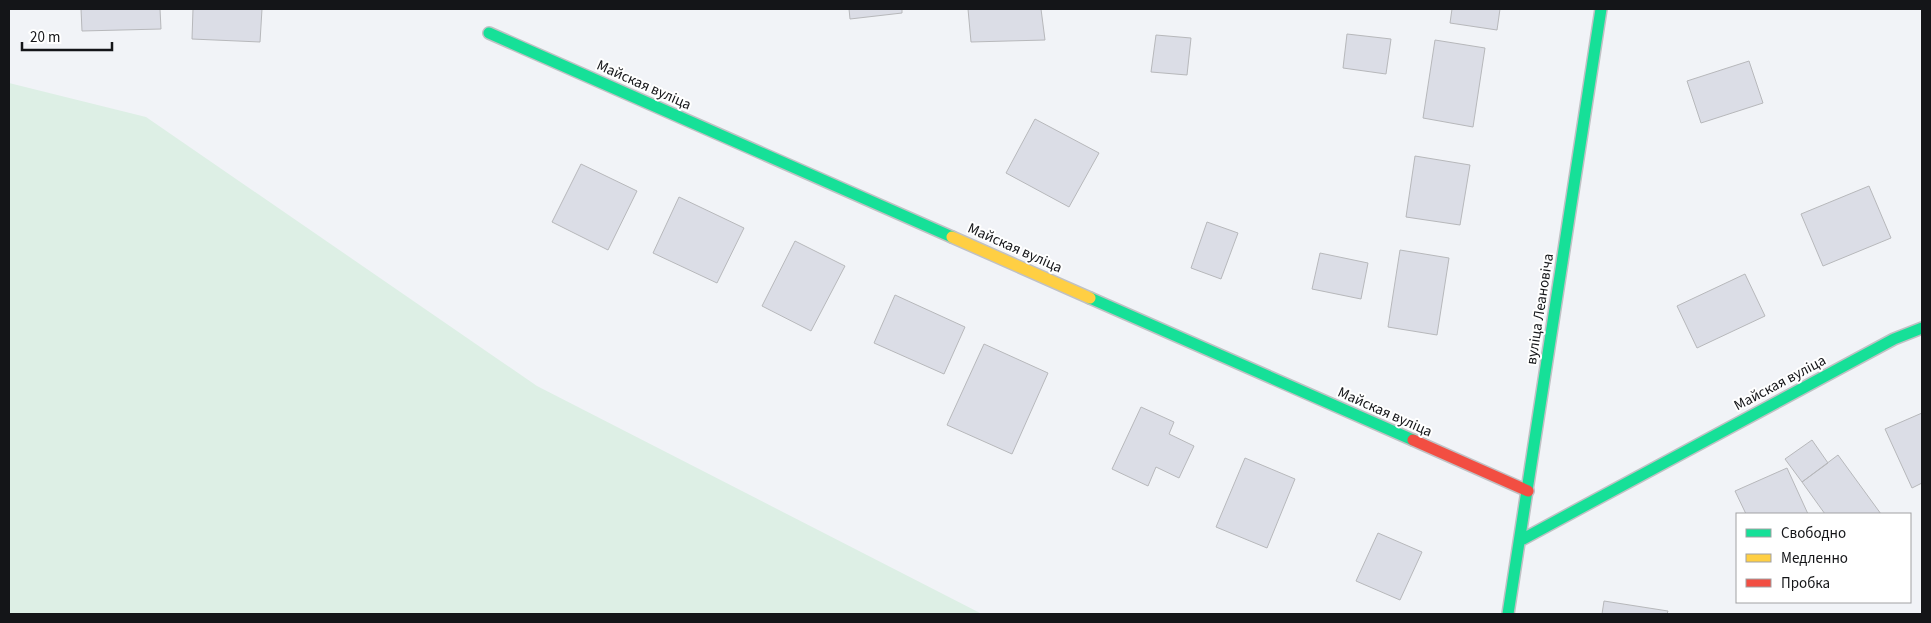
<svg xmlns="http://www.w3.org/2000/svg" width="1931" height="623" font-family="'Source Sans 3',sans-serif">
<style>
.green{fill:#ddefe5}
.building{fill:#dbdde6;stroke:#b7b8bb}
.lines{fill:none;stroke-linecap:round;stroke-linejoin:round}
.fast-casing{stroke:#c0c1c4;stroke-width:14}
.slow-casing{stroke:#c0c1c4;stroke-width:14}
.jam-casing{stroke:#c0c1c4;stroke-width:14}
.fast{stroke:#16e098;stroke-width:11}
.slow{stroke:#ffcf43;stroke-width:11}
.jam{stroke:#f24e42;stroke-width:11}
.labels{text-anchor:middle;dominant-baseline:central;stroke-width:4;stroke-linejoin:round;paint-order:stroke}
.street-label{font-size:15px;fill:#141518;stroke:#fff}
</style>
<rect width="100%" height="100%" fill="#f1f3f7"/>
<!-- green -->
<path class="green" d="M9,83l137,34 391,269 445,228h-973z"/>
<!-- building -->
<path class="building" d="M81,9h79l1,20 -79,2z
M193,9h69l-2,33 -68,-3z
M849,9h53v4l-52,6z
M968,9h73l4,31 -74,2z
M1452,9h48l-3,21 -47,-7z
M1347,34l44,5 -5,35 -43,-6z
M1156,35l35,3 -4,37 -36,-3z
M1435,40l50,8 -12,79 -50,-9z
M1749,61l14,42 -62,20 -14,-42z
M1035,119l64,34 -30,54 -63,-34z
M1415,156l55,9 -10,60 -54,-8z
M581,164l56,27 -29,59 -56,-28z
M1869,186l22,52 -68,28 -22,-52z
M679,197l65,31 -27,55 -64,-30z
M1207,222l31,11 -17,46 -30,-11z
M795,241l50,25 -34,65 -49,-25z
M1400,250l49,8 -12,77 -49,-8z
M1320,253l48,10 -7,36 -49,-10z
M1745,274l20,42 -68,32 -20,-42z
M895,295l70,32 -21,47 -70,-31z
M984,344l64,29 -36,81 -65,-29z
M1141,407l33,15 -5,12 25,12 -15,32 -23,-11 -8,19 -36,-17z
M1922,413v70l-10,5 -27,-59z
M1812,440l16,23 -26,19 -17,-23z
M1838,455l43,59h-56l-23,-32z
M1245,458l50,21 -28,69 -51,-21z
M1787,468l21,46h-62l-11,-23z
M1378,533l44,19 -22,48 -44,-19z
M1604,601l64,10 -1,3h-65z"/>
<g class="lines">
<!-- fast casing -->
<g class="fast-casing">
<path id="fast" d="M489,33l463,204
M1090,298l323,142
M1521,540l373,-201 28,-11
M1508,614l93,-605"/>
</g>
<!-- slow casing -->
<g class="slow-casing">
<path id="slow" d="M952,237l138,61"/>
</g>
<!-- jam casing -->
<g class="jam-casing">
<path id="jam" d="M1413,440l115,51"/>
</g>
<!-- fast -->
<use href="#fast" class="fast"/>
<!-- slow -->
<use href="#slow" class="slow"/>
<!-- jam -->
<use href="#jam" class="jam"/>
</g>
<g class="labels">
<!-- street labels -->
<g class="street-label">
<text transform="translate(644 85) rotate(24)">Майская вуліца</text>
<text transform="translate(1015 248) rotate(24)">Майская вуліца</text>
<text transform="translate(1540 309) rotate(-81)">вуліца Леановіча</text>
<text transform="translate(1780 383) rotate(-28)">Майская вуліца</text>
<text transform="translate(1385 412) rotate(24)">Майская вуліца</text>
</g>
</g>
<!-- border -->
<rect width="1931" height="623" fill="none" stroke="#141518" stroke-width="20"/>
<!-- legend -->
<rect x="1736" y="513" width="175" height="90" fill="#ffffff" stroke="#a1a1a3"/>
<rect x="1746" y="529" width="25" height="8" fill="#16e098" stroke="#a1a1a3"/>
<text x="1781" y="538" font-size="15" fill="#141518">Свободно</text>
<rect x="1746" y="554" width="25" height="8" fill="#ffcf43" stroke="#a1a1a3"/>
<text x="1781" y="563" font-size="15" fill="#141518">Медленно</text>
<rect x="1746" y="579" width="25" height="8" fill="#f24e42" stroke="#a1a1a3"/>
<text x="1781" y="588" font-size="15" fill="#141518">Пробка</text>
<!-- scale -->
<path d="M22 42v8h90v-8" fill="none" stroke="#141518" stroke-width="2.5"/>
<text x="30" y="42" font-size="15" fill="#141518" stroke="#ffffff" stroke-width="4" paint-order="stroke">20 m</text>
</svg>
